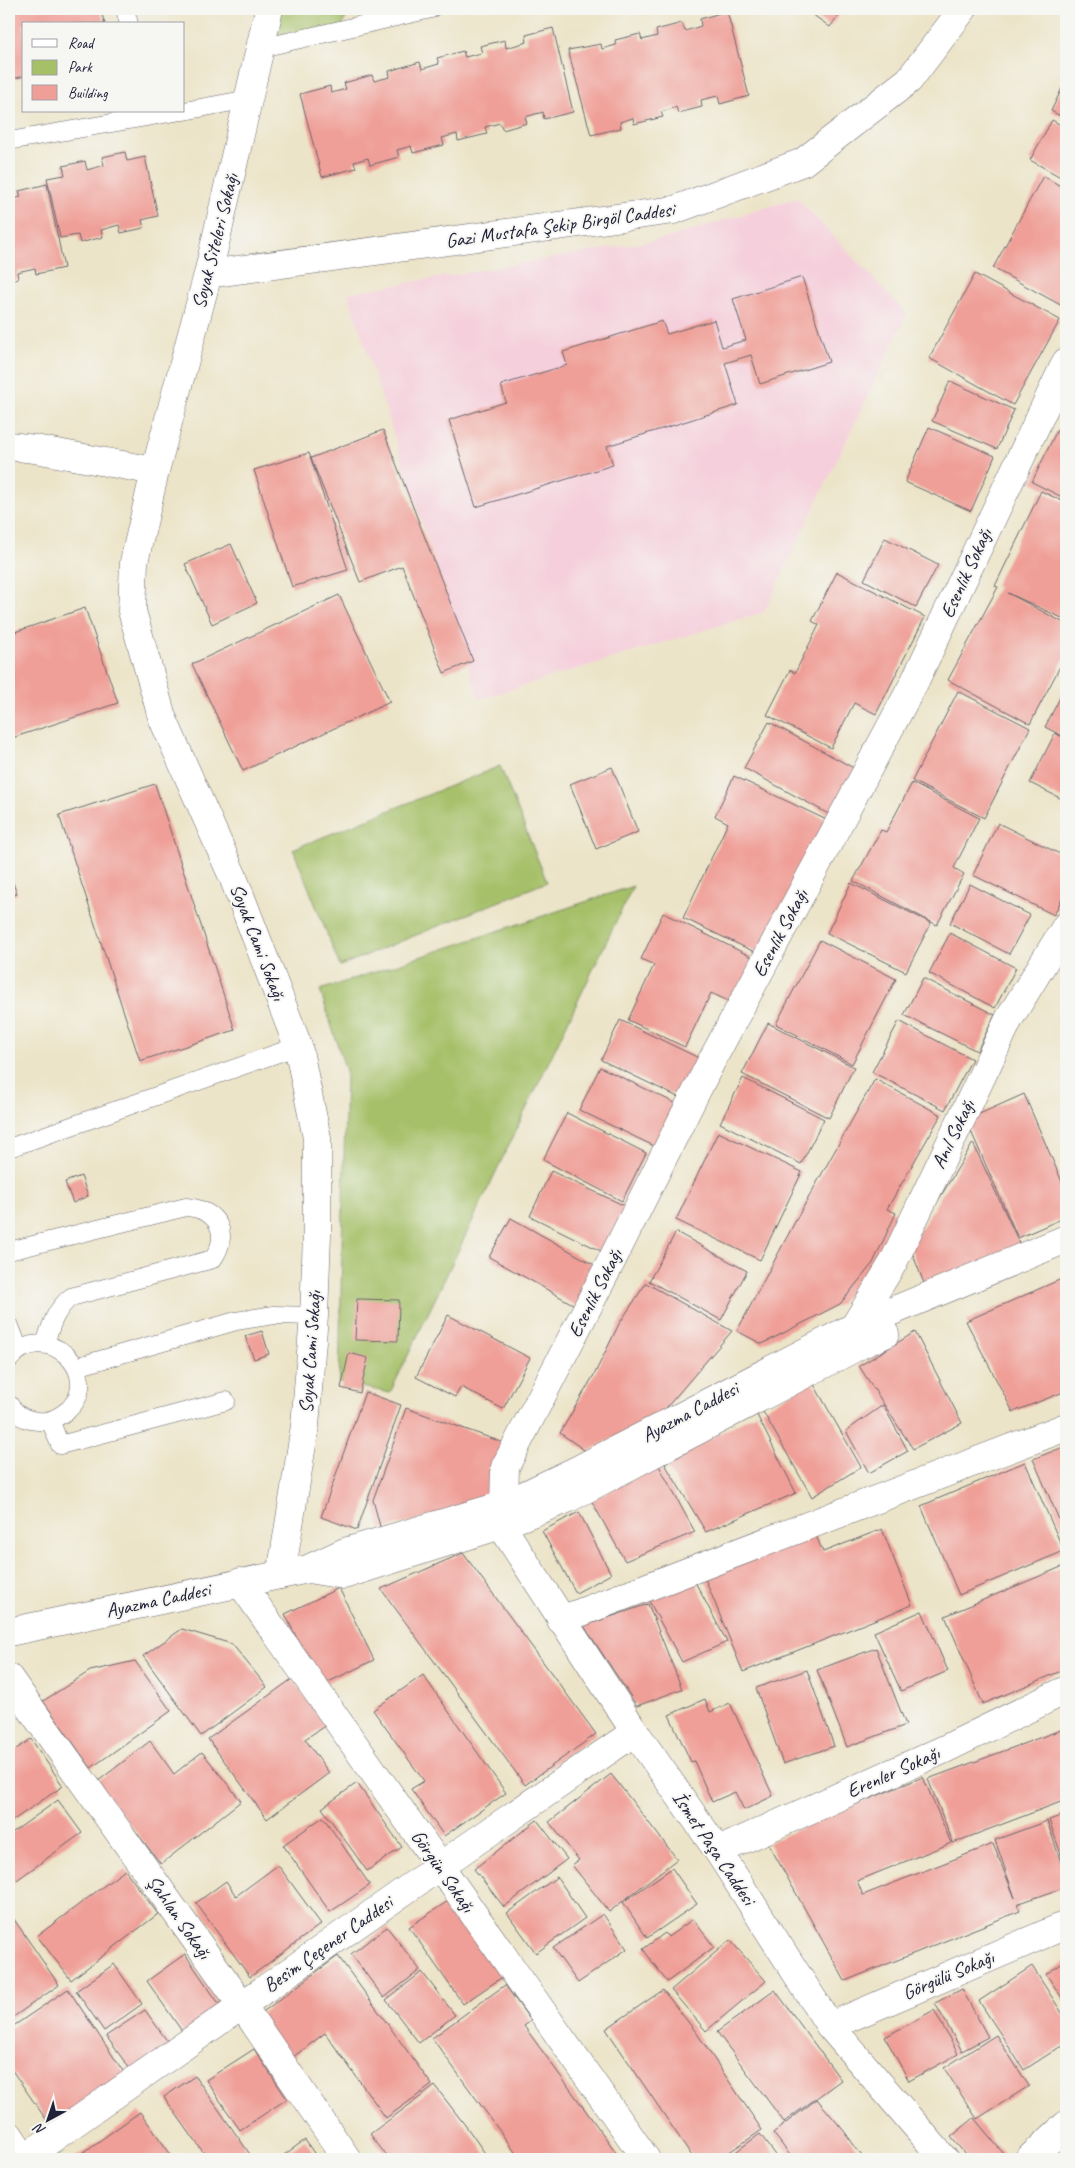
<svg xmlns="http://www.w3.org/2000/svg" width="1075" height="2168" font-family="Caveat,sans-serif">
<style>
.built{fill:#f5cfdb}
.green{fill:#a5c067;stroke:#647151}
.building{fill:#ef9f97}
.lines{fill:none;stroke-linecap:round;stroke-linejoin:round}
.lane-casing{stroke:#69666c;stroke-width:19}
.street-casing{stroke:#69666c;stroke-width:29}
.secondary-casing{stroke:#69666c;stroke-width:29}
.lane{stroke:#fff;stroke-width:18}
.street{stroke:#fff;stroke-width:28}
.secondary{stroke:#fff;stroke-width:28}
.labels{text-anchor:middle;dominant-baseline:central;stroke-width:4;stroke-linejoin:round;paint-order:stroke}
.street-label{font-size:20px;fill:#22223b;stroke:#f6f6f2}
</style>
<rect width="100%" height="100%" fill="#f6f6f2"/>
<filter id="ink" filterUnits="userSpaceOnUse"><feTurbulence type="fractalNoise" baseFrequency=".02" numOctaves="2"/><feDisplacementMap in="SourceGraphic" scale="10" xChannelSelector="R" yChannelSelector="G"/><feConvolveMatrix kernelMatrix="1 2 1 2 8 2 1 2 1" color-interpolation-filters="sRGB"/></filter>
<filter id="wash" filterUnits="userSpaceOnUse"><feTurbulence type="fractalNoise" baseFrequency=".0096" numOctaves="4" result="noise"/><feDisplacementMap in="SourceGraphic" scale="20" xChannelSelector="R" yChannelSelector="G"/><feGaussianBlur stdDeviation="1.12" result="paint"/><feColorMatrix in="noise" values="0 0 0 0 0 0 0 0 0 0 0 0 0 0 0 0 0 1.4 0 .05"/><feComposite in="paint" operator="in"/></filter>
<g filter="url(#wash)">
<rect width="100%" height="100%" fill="#ece4c8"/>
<!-- built -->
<path class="built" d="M797,198l110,116 -143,298 -285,87 -131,-406 316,-54z"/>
<!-- green -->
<path class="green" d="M269,9h81l-8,17 -81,22z
M500,766l47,116 -207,84 -47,-117z
M633,886l-243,507 -51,-11 7,-311 -26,-81z"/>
<g id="blocks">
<!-- building -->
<path class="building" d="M9,9h91l5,15h-81v52l-15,4z
M805,9h39l-14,18z
M727,11l22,85 -29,8 -2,-8 -17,4 1,7 -24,6 -2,-6 -15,5 2,5 -29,7 -1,-6 -13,4 1,6 -30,7 -23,-85 33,-6 1,5 14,-4 -1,-5 25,-6 2,6 15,-4 -1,-6 26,-7 3,8 16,-5 -1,-7z
M553,28l20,84 -29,7 -1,-7 -18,5 2,6 -24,7 -3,-7 -15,4 2,7 -29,7 -1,-7 -15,4 2,7 -31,8 -2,-7 -14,4 2,7 -29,8 -2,-7 -14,4 2,6 -34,9 -22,-83 30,-8 1,7 15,-4 -2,-6 28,-8 2,6 16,-4 -1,-6 31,-9 2,7 17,-5 -2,-6 26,-7 2,6 17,-4 -2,-7 25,-6 1,8 21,-6 -1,-7z
M1066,80v39l-15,-8z
M1052,120l14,8v52l-36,-20z
M125,152l2,9 18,-4 13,59 -16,4 2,8 -23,5 -2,-8 -18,5 2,7 -23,6 -2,-8 -18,3 -13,-60 18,-3 -2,-9 22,-5 2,9 17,-5 -2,-8z
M1043,176l23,13v119l-73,-40z
M47,184l17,84 -28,6 -1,-6 -18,4 1,7 -9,2v-81l12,-3 -2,-6z
M975,274l85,46 -47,85 -84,-47z
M802,277l27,85 -69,22 -9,-29 -26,8 13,42 -131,41 6,19 -137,42 -27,-87 57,-18 -5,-17 66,-20 -4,-13 99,-31 5,13 47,-14 8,27 24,-7 -13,-41z
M950,381l64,29 -17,39 -65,-28z
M929,427l66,29 -24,55 -66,-29z
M383,430l90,231 -29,12 -42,-107 -42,16 -49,-124z
M1057,430l9,4v65l-34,-17z
M309,453l39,117 -56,17 -38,-117z
M1041,491l25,12v117l-58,-27 58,31v31l-36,69 -82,-44 50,-93 -3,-1z
M885,538l53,27 -22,42 -52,-27z
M231,544l26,59 -45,21 -27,-60z
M837,572l88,45 -49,97 -22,-11 -23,45 -64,-33 23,-45 5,3 24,-48 -7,-4z
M339,595l51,107 -147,69 -51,-107z
M85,608l33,95 -109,36v-105z
M1066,686v52l-21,-11z
M958,691l72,37 -46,90 -72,-37z
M769,722l92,50 -25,46 -92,-50z
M1055,733l11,6v62l-36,-18z
M612,767l26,65 -42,17 -26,-65z
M734,776l97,46 -70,133 -78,-37 45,-95 -13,-7z
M912,783l67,35 -25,50 10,6 -27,51 -84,-44 28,-51 5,2z
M155,784l80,246 -95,31 -81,-246z
M998,823l68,34v33l-12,25 -81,-40z
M9,872l8,22 -8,3z
M851,883l80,40 -25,49 -79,-39z
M970,884l60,31 -21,39 -59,-31z
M663,913l95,47 -21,45 -26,-12 -26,54 -57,-27 26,-55 -13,-6z
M950,933l66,35 -21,40 -66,-35z
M820,940l76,39 -44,85 -76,-40z
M923,978l72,37 -18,36 -73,-36z
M1066,1015v16l-5,-14z
M620,1020l81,39 -19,40 -81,-39z
M899,1021l73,38 -27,51 -73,-38z
M768,1023l86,44 -25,51 -87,-44z
M600,1067l77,37 -21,43 -77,-37z
M743,1078l81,41 -23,45 -81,-41z
M875,1079l66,36 -54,94 9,4 -23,50 -33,41 -78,40 -25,-13 59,-111z
M1024,1094l42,97v26l-48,21 -52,-118z
M567,1113l79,40 -24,48 -79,-41z
M718,1132l84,40 -42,88 -84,-40z
M973,1143l49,106 -97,37 -15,-39z
M551,1171l74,35 -22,46 -73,-36z
M81,1176l7,20 -15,7 -8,-21z
M511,1218l89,50 -22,39 -89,-50z
M676,1232l71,39 -26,49 -72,-39z
M1066,1277v114l-53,21 -47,-91z
M646,1283l86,48 -71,83 -74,38 -27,-19 35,-60 24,-49z
M357,1299l42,1 -1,41 -43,-1z
M448,1315l82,43 -27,51 -42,-22 -6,10 -39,-20z
M262,1331l7,23 -15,5 -9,-23z
M915,1332l47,91 -49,26 -54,-83z
M349,1353l19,5 -8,35 -19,-5z
M812,1381l49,86 -49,30 -50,-87z
M365,1392l36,13 -44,125 -36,-13z
M883,1405l25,46 -39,22 -23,-42z
M406,1408l104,37 -19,54 -110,31 -8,-30z
M756,1413l40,80 -90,39 -41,-68z
M1066,1446v90l-33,-77z
M1025,1462l39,89 -105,44 -38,-89z
M659,1466l36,66 -70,29 -34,-61z
M579,1512l32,62 -35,19 -34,-62z
M882,1529l30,76 -169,67 -39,-96 110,-45 9,21z
M463,1553l133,181 -71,51 -144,-196z
M1066,1565v104l-83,35 -38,-88z
M694,1580l33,62 -45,20 -33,-61z
M339,1588l35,72 -54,26 -35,-72z
M648,1604l34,85 -45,17 -53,-80z
M922,1611l26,60 -47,20 -27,-59z
M182,1629l50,15 35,43 -66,49 -58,-80z
M876,1648l30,77 -59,22 -30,-77z
M135,1661l36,50 -80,57 -48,-67 47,-30z
M807,1670l27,76 -51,18 -27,-76z
M423,1675l83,118 -62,43 -33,-47 13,-8 -51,-71z
M292,1679l34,46 -21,14 24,34 -62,46 -59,-80z
M705,1699l5,13 20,-9 43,93 -29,14 -9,-18 -23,10 -18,-41 -3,1 -22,-47z
M1066,1728v72l-113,43 -25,-64z
M31,1739l32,47 -54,37v-69z
M150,1741l24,33 28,-22 39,49 -80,63 -64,-82z
M611,1774l66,85 -68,53 -37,-47 7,-5 -30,-38z
M923,1777l28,66 -94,38 6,14 130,-51 22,54 -20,-58 52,-19 19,56v10l-49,17 3,7 -175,70 -77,-138 59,-27z
M357,1783l45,64 -35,24 -45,-63z
M58,1800l24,33 -72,52 -1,-50z
M1066,1814v55l-17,-49z
M323,1817l47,68 -40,27 -47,-67z
M537,1820l30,39 -63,48 -30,-38z
M278,1865l43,59 -71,53 -54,-74 30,-22 10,15z
M672,1868l25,36 -50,34 -24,-36z
M125,1870l33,44 -87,66 -34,-44z
M557,1877l28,41 -49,35 -29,-40z
M451,1899l53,77 -41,28 -54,-77z
M9,1912l50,73 -50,35z
M603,1914l24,35 -49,34 -25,-35z
M693,1919l21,28 -47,35 -24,-33 22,-16 3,4z
M387,1927l33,43 -36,28 -33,-44z
M730,1940l36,41 -60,50 -35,-41z
M185,1954l39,57 -38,26 -39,-56z
M338,1956l94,129 -46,33 -61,-85 -36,27 -33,-43z
M1066,1961v43l-20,-30z
M114,1964l28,40 -38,27 -28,-40z
M1032,1966l34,53v24l-42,27 -45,-69z
M422,1972l33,43 -36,28 -33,-43z
M505,1985l26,36 -7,5 97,133h-101l-88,-121z
M68,1989l61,91 -75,51 -45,-65v-37z
M962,1989l26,48 -26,14 -27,-48z
M663,1990l33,42 66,98 -43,29h-25l-88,-130z
M775,1990l66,90 -57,42 -67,-90z
M145,2010l28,39 -38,27 -29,-40z
M934,2010l24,44 -49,27 -24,-44z
M996,2035l33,51 -52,33 -33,-51z
M254,2049l33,50 -47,31 -34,-50z
M195,2076l57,81 -3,2h-41l-44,-62z
M435,2086l33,43 21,30h-100l-19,-25z
M817,2099l27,32 20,28h-71l-20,-26z
M140,2112l34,47h-100z
M974,2118l34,41h-39l-18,-22z
M760,2134l19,25h-53z
M305,2140l13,19h-40z"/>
</g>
</g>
<g filter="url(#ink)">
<use href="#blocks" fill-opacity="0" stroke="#69666c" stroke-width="1"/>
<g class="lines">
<!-- lane casing -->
<g class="lane-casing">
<path id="lane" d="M125,9l4,15
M261,48l170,-39
M184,111l65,-12
M9,141l172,-30
M9,1148l289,-102
M9,1251l177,-44c31,2 45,26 27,52l-142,38c-16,13 -20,28 -26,47
M9,1324l10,26
M9,1360c36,-44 96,14 60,49 -7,6 -15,11 -24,12 -15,1 -28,-4 -36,-17
M76,1367l160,-46 38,-6 40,1
M50,1420l10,25 166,-44"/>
</g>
<!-- street casing -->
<g class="street-casing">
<path id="street" d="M208,274l466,-64 129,-48 106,-82 54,-71
M9,446l26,3 120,22 -21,91 -2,49 30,106 71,160 65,169 19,92v97l-3,81 -9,110 -24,149
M155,471l53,-197 61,-265
M859,1341l-5,-14 39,-64 116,-244 57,-93
M504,1505l1,-38 108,-209 98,-196 203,-379 152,-321
M240,1582l406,577
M561,1620l505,-193
M9,1678l233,327 105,154
M718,1851l227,-102 121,-59
M830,2026l236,-101
M9,2135l16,24
M23,2159l417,-293 195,-134
M1029,2159l37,-34"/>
</g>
<!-- secondary casing -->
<g class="secondary-casing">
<path id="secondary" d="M501,1525l134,207 83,119 112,175 114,133
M308,1569l36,6 157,-50 66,-26 293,-154 25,-11
M9,1632l299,-63 37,-17 159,-47 77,-37 273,-141 212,-88"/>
</g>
<!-- lane -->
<use href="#lane" class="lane"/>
<!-- street -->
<use href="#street" class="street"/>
<!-- secondary -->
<use href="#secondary" class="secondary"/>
</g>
</g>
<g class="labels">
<!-- street labels -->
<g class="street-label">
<text transform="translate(560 225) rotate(-8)">Gazi Mustafa Şekip Birgöl Caddesi</text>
<text transform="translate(215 241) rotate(-76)">Soyak Siteleri Sokağı</text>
<text transform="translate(966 573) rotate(-65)">Esenlik Sokağı</text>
<text transform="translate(780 933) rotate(-62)">Esenlik Sokağı</text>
<text transform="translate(258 942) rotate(69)">Soyak Cami Sokağı</text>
<text transform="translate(953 1134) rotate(-64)">Anıl Sokağı</text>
<text transform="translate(595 1293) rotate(-63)">Esenlik Sokağı</text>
<text transform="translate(310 1352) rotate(-86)">Soyak Cami Sokağı</text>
<text transform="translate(690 1412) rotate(-28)">Ayazma Caddesi</text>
<text transform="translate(158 1600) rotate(-12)">Ayazma Caddesi</text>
<text transform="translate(893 1772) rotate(-24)">Erenler Sokağı</text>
<text transform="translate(714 1848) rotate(56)">İsmet Paşa Caddesi</text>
<text transform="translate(443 1871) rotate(55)">Görgün Sokağı</text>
<text transform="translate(179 1917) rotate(55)">Şahlan Sokağı</text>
<text transform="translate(328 1944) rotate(-35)">Besim Çeçener Caddesi</text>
<text transform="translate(948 1975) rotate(-23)">Görgülü Sokağı</text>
</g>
</g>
<!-- margin -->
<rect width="1075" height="2168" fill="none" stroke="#f6f6f2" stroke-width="30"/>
<!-- legend -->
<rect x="22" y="22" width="162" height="90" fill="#f6f6f2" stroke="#a1a1a9"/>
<rect x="32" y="39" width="25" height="8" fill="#ffffff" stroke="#a1a1a9"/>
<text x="68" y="48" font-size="15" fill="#22223b">Road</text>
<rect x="32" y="60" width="25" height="15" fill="#a5c067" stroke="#a1a1a9"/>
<text x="68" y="72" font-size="15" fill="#22223b">Park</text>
<rect x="32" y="85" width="25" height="15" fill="#ef9f97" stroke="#a1a1a9"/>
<text x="68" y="98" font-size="15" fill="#22223b">Building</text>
<!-- north arrow -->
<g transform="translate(48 2120) rotate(220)" stroke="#f6f6f2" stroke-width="4" paint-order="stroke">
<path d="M0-4L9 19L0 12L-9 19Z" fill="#22223b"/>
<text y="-8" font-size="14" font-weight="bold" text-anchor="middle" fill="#22223b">N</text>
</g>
</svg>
